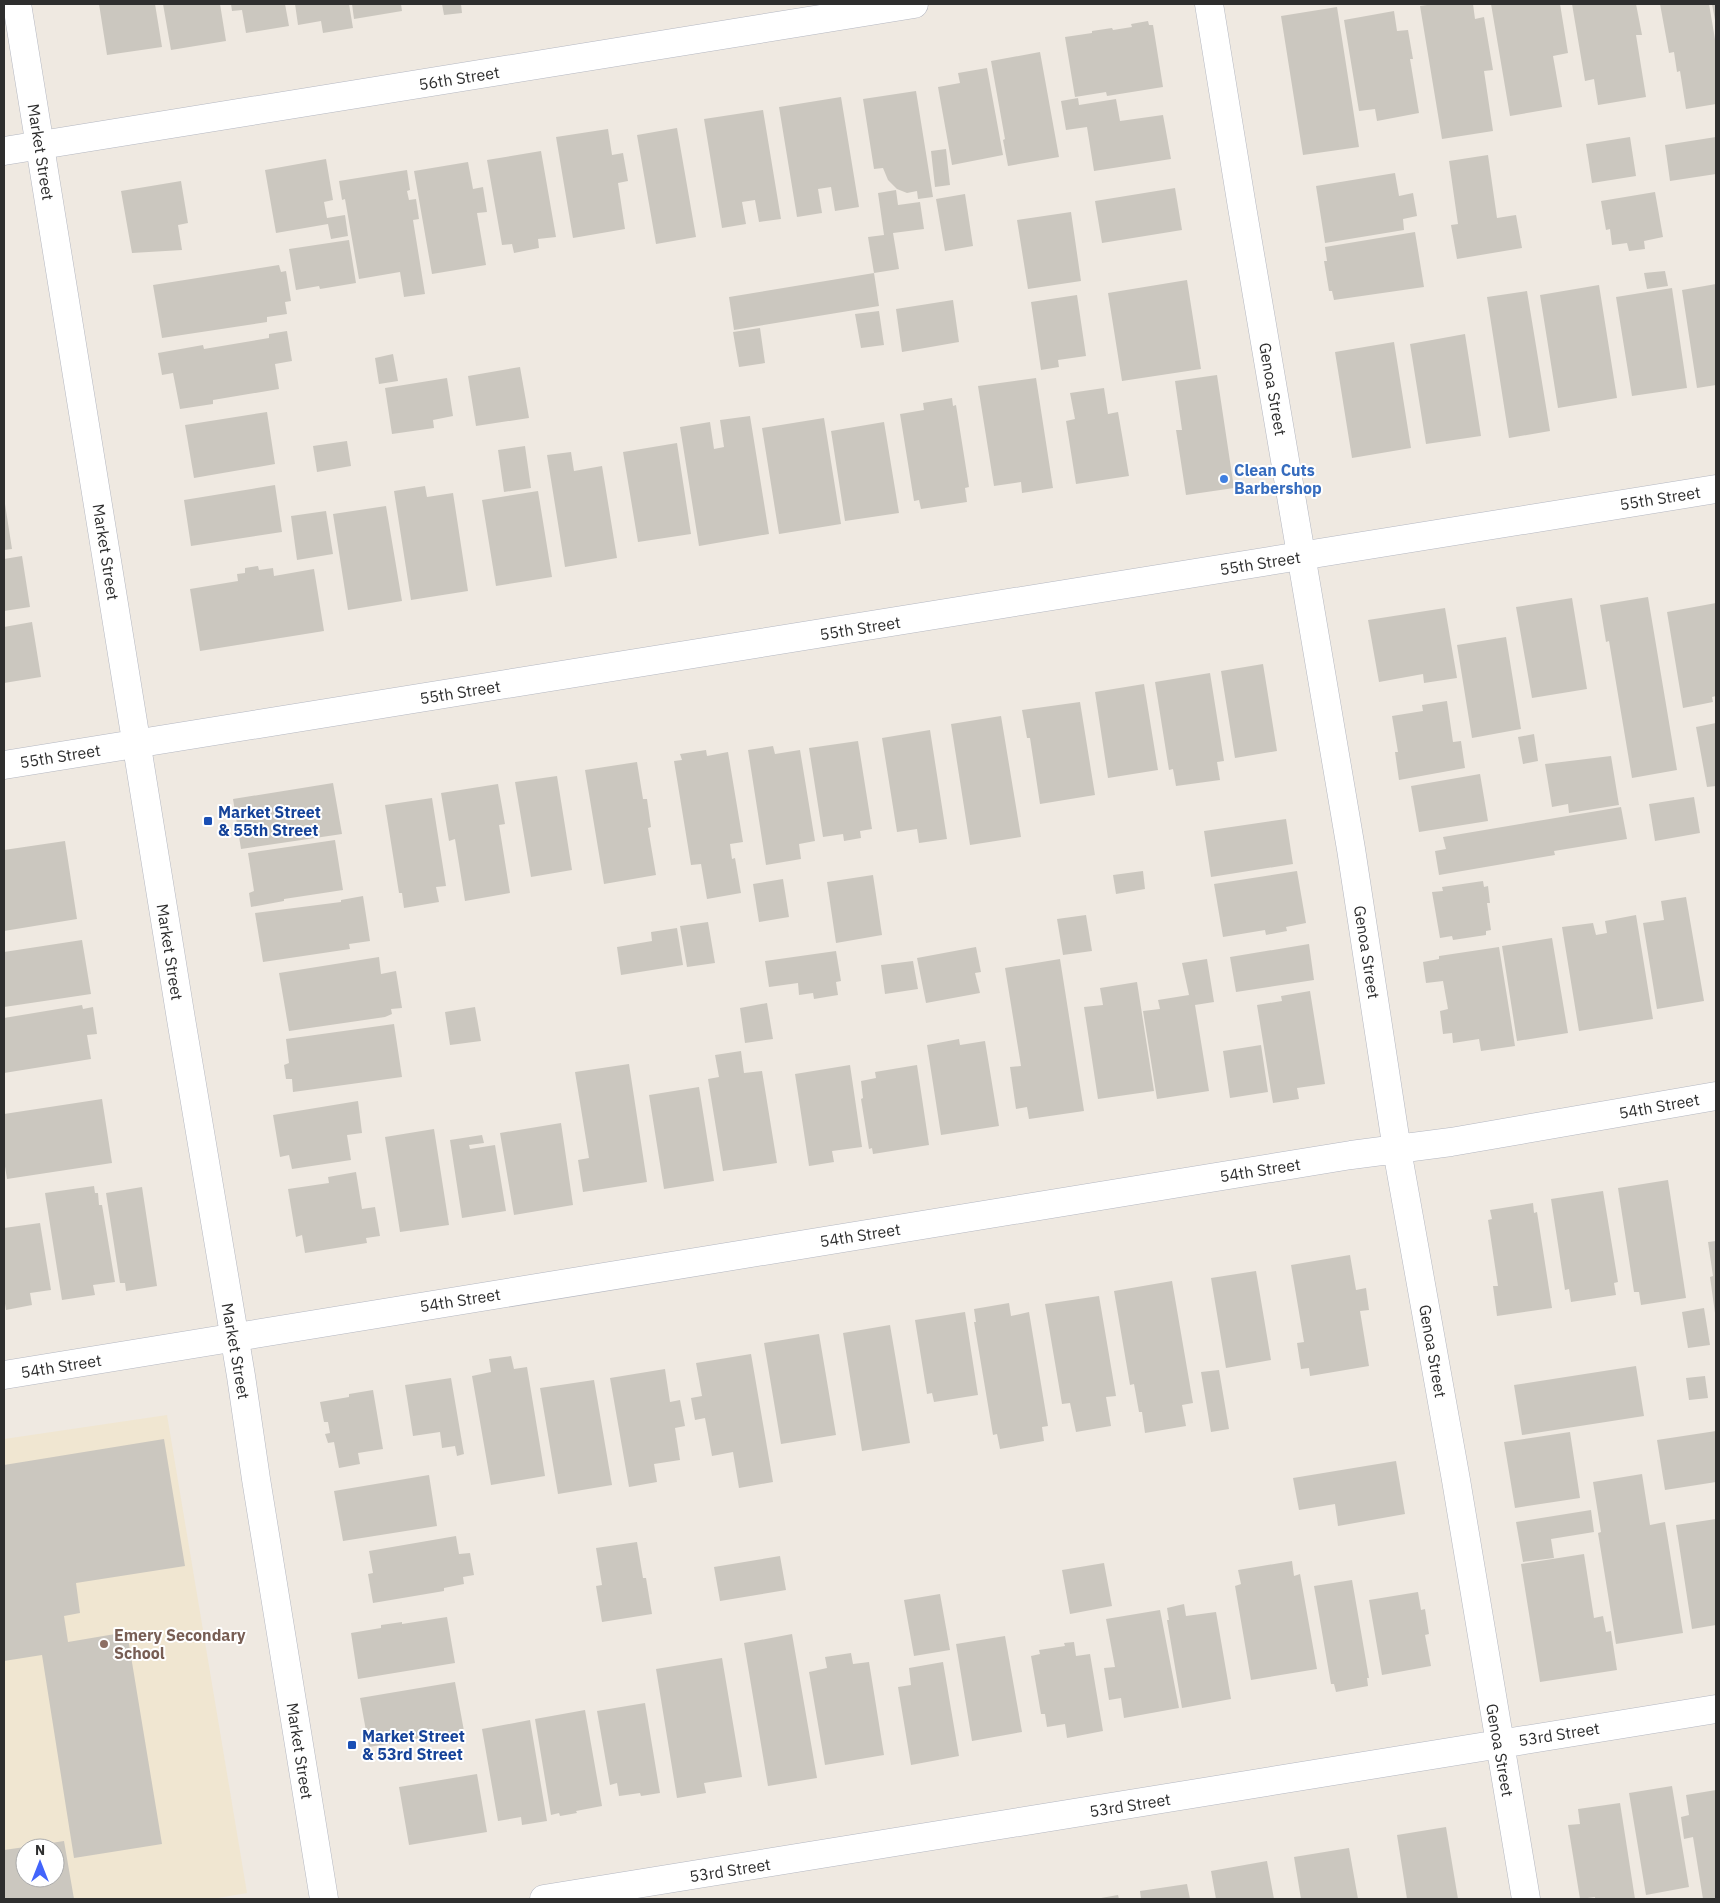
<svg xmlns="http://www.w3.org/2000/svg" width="1720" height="1903" font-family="'IBM Plex Sans',sans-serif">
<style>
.education{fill:#f0e6d1;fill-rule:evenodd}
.building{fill:#cbc7bf}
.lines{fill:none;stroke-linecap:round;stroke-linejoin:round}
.minor-casing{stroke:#b4b7c1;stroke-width:29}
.tertiary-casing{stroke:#b4b7c1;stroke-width:29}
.minor{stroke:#fff;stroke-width:28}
.tertiary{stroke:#fff;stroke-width:28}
.shop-dot{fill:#3f7fe0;stroke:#fff;stroke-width:2}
.transit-dot{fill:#1a4fb4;stroke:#fff;stroke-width:2}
.education-dot{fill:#8d6e63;stroke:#fff;stroke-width:2}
.labels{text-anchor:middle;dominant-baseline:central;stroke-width:4;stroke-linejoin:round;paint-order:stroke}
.street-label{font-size:16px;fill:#2e2e2e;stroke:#fff}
.shop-label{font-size:16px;font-weight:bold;fill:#366cbe;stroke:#fff;text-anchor:start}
.transit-label{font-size:16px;font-weight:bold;fill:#164399;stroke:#fff;text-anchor:start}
.education-label{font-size:16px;font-weight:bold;fill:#785e54;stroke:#fff;text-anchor:start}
</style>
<rect width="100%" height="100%" fill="#efe9e1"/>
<!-- education -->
<path class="education" d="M167,1415l80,478 -35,6h-208v-460zM25,1848h30v30h-30z"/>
<!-- building -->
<path class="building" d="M99,4h56l7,43 -55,8z
M163,4h57l6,37 -55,9z
M231,4h54l4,22 -43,7 -4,-23 -10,1z
M295,4h54l4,24 -30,5 -2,-12 -23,4z
M352,4h49l1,7 -48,8z
M442,4h19l1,9 -18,2z
M1434,4h39l2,15 9,-2 9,53 -9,1 9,60 -51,8 -22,-133z
M1491,4h69l8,49 -15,3 9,51 -52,9z
M1572,4h64l6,31h-6l10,62 -48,8 -4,-26 -9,2z
M1660,4h49l7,41v59l-30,5 -6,-38 -3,1 -3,-20 -5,1z
M1712,4h4v16h-1z
M1337,7l22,140 -56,8 -22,-139z
M1394,11l3,20 11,-1 5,29h-3l9,54 -42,8 -2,-12 -16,2 -15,-91z
M1148,21l1,4h4l10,62 -56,9 -1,-4 -31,5 -10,-60 27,-4v-2l20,-3 1,2 19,-3 -1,-3z
M1040,52l19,105 -51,9 -5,-26 2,-1 -14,-78z
M987,68l16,87 -51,10 -14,-78 22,-4 -2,-10z
M916,91l17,106 -15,2 -1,-8 -10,2 -10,-4 -9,-9 -5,-12 -9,1 -11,-70z
M841,97l18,110 -24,4 -4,-24 -13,2 4,24 -25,4 -18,-110z
M1078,98l1,7 37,-6 4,22 43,-6 8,44 -77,12 -7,-44 -21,3 -5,-29z
M763,110l18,109 -22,3 -4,-22 -13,2 4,22 -24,4 -18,-109z
M677,128l19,109 -40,7 -19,-109z
M608,129l4,26 11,-2 5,28 -10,2 7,46 -52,9 -17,-101z
M1630,137l6,39 -44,7 -6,-39z
M1716,137v37l-46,7 -5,-36z
M946,149l4,36 -15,2 -4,-36z
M541,151l15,86 -18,2 1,9 -25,5 -2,-9 -10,1 -15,-85z
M1488,155l9,63 19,-3 6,33 -65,11 -6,-34 7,-1 -9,-63z
M326,159l7,41 -9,2 3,16 18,-3 3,21 -17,3 -3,-15 -52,9 -11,-63z
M468,162l5,27 10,-2 4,25 -10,1 9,52 -54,9 -18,-103z
M407,170l3,20 -3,1 2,9 7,-1 3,20 -6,1 12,74 -21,3 -4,-25 -41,7 -14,-80 -3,1 -3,-19z
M1395,173l4,23 14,-3 4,23 -14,3 1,11 -79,13 -9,-57z
M181,181l7,42 -10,2 4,25 -50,3 -11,-62z
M1175,188l7,42 -80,13 -7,-42z
M896,190l2,15 22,-3 4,27 -31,4 6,36 -25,4 5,33 -145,24 -5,-33 145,-24 -6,-36 16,-2 -6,-42z
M1655,192l8,45 -19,4 1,8 -16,2 -2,-8 -15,2 -2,-16 -4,1 -5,-29z
M965,194l8,52 -28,5 -9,-52z
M1071,212l10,69 -53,8 -11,-69z
M1415,232l9,55 -90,13 -2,-9h-3l-5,-30h3l-2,-14z
M349,240l7,43 -36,6 -1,-3 -23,4 -7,-41z
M279,265l2,7 5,-1 5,30 -6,1 2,12 -20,3v5l-105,16 -9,-53z
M1665,271l3,15 -21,3 -3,-16z
M1187,280l14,89 -79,12 -14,-88z
M1716,284v101l-19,3 -15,-98z
M1599,285l18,113 -59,10 -18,-113z
M1672,288l15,100 -55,8 -16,-99z
M1527,291l23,140 -41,7 -22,-141z
M1077,295l9,61 -28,4 1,7 -18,3 -10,-68z
M953,300l6,42 -57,10 -6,-43z
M879,311l5,34 -23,3 -6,-34z
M760,328l5,35 -26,4 -6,-35z
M287,331l5,30 -17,3 4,25 -66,11v4l-33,5 -7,-36 -11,2 -4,-22 45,-8 1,4 65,-11v-4z
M1465,334l16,102 -55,8 -16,-100z
M1394,342l17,106 -59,10 -17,-106z
M393,354l5,27 -19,3 -4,-26z
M520,367l9,51 -53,8 -8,-50z
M1217,375l17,113 -48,7 -10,-65h6l-7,-49z
M447,378l6,38 -20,4 1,8 -42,6 -7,-46z
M1036,378l17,110 -31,5 -1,-11 -27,4 -16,-100z
M1104,388l4,26 10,-2 11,64 -53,8 -10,-63 9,-2 -5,-26z
M952,398l1,8 3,-1 13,82 -4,1 2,14 -46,7 -2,-9 -5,1 -14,-87 24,-4 -1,-7z
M267,412l8,52 -81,14 -9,-53z
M750,416l19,118 -70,12 -19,-119 30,-5 4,27 10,-2 -4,-27z
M824,418l17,106 -62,10 -17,-106z
M884,422l15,91 -54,8 -14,-90z
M347,441l4,25 -34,6 -4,-26z
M677,443l14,91 -53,8 -15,-90z
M525,446l6,42 -27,4 -6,-42z
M571,452l3,19 28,-5 15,92 -52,9 -18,-112z
M275,485l7,47 -91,14 -7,-46z
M425,486l2,11 26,-4 15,98 -57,9 -17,-109z
M538,491l14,86 -56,9 -14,-86z
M5,504l7,45 -8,1v-45z
M386,506l16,95 -54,9 -15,-96z
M326,511l7,43 -36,6 -6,-44z
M22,556l8,51 -26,4v-52z
M258,566l1,4 14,-2 1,8 40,-7 10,62 -124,20 -10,-62 48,-8 -1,-7 8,-1v-5z
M1648,597l29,173 -45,8 -23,-137 -3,1 -6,-37z
M1572,598l15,91 -55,9 -16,-91z
M1716,603v93l-4,1 1,5 -30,6 -16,-96z
M1445,608l12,70 -33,5 -1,-9 -44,8 -11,-62z
M32,622l9,55 -37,6v-56z
M1506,637l15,92 -49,9 -15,-93z
M1263,664l14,87 -42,7 -14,-87z
M1210,673l14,88 -7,1 3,18 -44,6 -3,-17 -4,1 -14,-88z
M1144,684l14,86 -50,8 -13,-86z
M1447,701l6,41 8,-1 4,27 -66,12 -4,-28h3l-6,-36 31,-5 -1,-6z
M1080,702l15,93 -55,9 -10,-66h-3l-5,-28z
M1001,716l20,121 -51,8 -19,-121z
M1716,723v63l-9,1 -11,-60z
M930,730l17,109 -28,4 -2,-14 -20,3 -15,-94z
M1534,734l4,27 -15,3 -5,-27z
M858,741l14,88 -12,2 1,7 -17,3 -1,-7 -20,3 -14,-89z
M773,746l2,8 25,-4 15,91 -16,3 2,15 -35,6 -18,-115z
M706,750l1,6 21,-4 15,90 -13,2 2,15 3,-1 6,35 -34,6 -6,-35 -10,1 -17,-104 8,-1 -2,-6z
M1611,756l8,49 -50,8 -1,-9 -16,3 -7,-43z
M637,762l6,37h4l4,28 -3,1 8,47 -52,9 -19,-114z
M1480,774l8,47 -69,11 -8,-46z
M557,776l15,94 -41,7 -16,-95z
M333,783l9,51 -101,15 -8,-50z
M498,784l7,40 -6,1 11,68 -45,8 -10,-62 -6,2 -8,-48z
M1694,797l6,36 -45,8 -6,-37z
M432,798l14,88 -10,1 3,15 -35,6 -2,-15h-3l-14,-88z
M1621,807l6,32 -73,12 1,4 -116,20 -4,-24 11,-2 -3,-12z
M1286,819l7,45 -82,13 -7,-46z
M335,840l8,50 -59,9v2l-33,6 -2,-14 5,-2 -6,-38z
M65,841l12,78 -73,12v-81z
M1143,871l2,18 -29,5 -3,-19z
M1297,871l9,52 -20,4 1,4 -21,4 -1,-5 -42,7 -9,-53z
M873,875l9,60 -46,8 -9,-61z
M783,879l6,38 -30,5 -6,-38z
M1483,881l1,6 4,-1 2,17h-3l4,27 -5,1v4l-33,5 -1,-4 -12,2 -8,-46 11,-1 -1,-4z
M363,896l7,45 -21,3 1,5 -87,13 -8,-49 86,-11v-2z
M1686,897l18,104 -47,8 -14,-86 21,-3 -3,-19z
M1086,915l6,36 -29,4 -6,-36z
M1636,915l17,104 -74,12 -17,-104 31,-4 3,12 11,-2 -2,-12z
M708,922l7,41 -28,4 -7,-41z
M677,928l6,37 -62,10 -4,-28 35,-6 -1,-9z
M1552,938l16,95 -51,8 -15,-95z
M82,940l9,54 -87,13v-55z
M1309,944l5,36 -78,12 -6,-35z
M976,947l5,25 -6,1 5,20 -54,10 -9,-45z
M1499,947l16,99 -34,5 -2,-12 -26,4 -1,-10 -9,1 -3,-23 8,-2 -5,-28 -17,2 -3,-21 16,-3v-3z
M836,951l5,30 -5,1 2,13 -24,4 -1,-6 -14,2 -1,-12 -29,4 -4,-26z
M379,957l2,17 15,-3 6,37 -11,1 1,5 -7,3 -96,14 -10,-58z
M1060,959l24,152 -55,8 -2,-12 -11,2 -6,-42 11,-1 -16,-98z
M1207,959l7,43 -19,3 14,86 -52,8 -14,-88 17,-2 -2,-9 31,-5 -7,-32z
M913,961l5,28 -33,5 -4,-29z
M1137,982l17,109 -56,8 -14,-92 19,-2 -3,-17z
M1310,991l15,93 -28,4 2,11 -26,4 -16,-98 25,-4 -1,-5z
M767,1003l6,36 -28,4 -5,-35z
M82,1005l1,4 10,-2 4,27 -10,1 4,24 -87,14v-55z
M475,1007l6,34 -31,4 -5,-33z
M394,1024l8,53 -109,15 -1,-13h-6l-2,-14 5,-2 -3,-24z
M959,1039l1,6 25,-4 14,85 -58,9 -14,-90z
M1261,1045l7,47 -38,6 -7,-47z
M741,1051l3,22 18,-2 15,92 -54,8 -15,-92 11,-2 -4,-22z
M629,1064l18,118 -64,10 -5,-32 11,-2 -14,-86z
M850,1065l12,82 -30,4 2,11 -25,4 -14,-92z
M917,1065l12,80 -56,9 -1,-6 -3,1 -8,-50 2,-1 -2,-17 15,-3 -1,-6z
M699,1087l15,94 -50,8 -15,-94z
M102,1099l10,64 -105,16 -3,-19v-46z
M358,1101l4,32 -15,2 4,25 -59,9 -3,-14 -9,2 -7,-42z
M561,1123l12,82 -59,10 -14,-82z
M434,1129l15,96 -49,7 -15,-95z
M482,1135l2,8 -15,2 1,4 25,-4 11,66 -44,7 -12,-78z
M356,1172l6,37 13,-2 5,29 -14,2 1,5 -62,10 -3,-18 -6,2 -8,-48 41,-6 -1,-6z
M1668,1180l18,118 -45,7 -2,-13h-5l-16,-104z
M94,1186l1,7h3l1,12h3l13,77 -22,3 2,10 -33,5 -17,-107z
M142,1187l15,99 -31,5 -1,-8h-5l-14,-90z
M1603,1191l15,91 -4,1 2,12 -45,7 -2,-13 -4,1 -14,-91z
M1533,1203l1,10 3,-1 15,96 -55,8 -4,-30h5l-10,-66 4,-1 -2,-9z
M40,1223l11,67 -21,3 2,12 -26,5 -2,-13v-69z
M1716,1241v72h-1l-5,-36 3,-1 -5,-34z
M1350,1255l6,35 10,-2 3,22 -9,1 9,55 -59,10 -1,-8 -8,1 -4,-26 7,-1 -13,-77z
M1256,1271l15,89 -45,8 -15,-90z
M1172,1281l21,122 -11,2 4,21 -41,7 -3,-21h-3l-5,-28 -4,1 -16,-94z
M1099,1296l17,100 -10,1 5,29 -35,6 -6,-29 -8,1 -17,-100z
M1009,1303l2,13 18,-4 19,114 -6,1 2,14 -44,8 -3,-15 -4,1 -19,-113h2l-2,-13z
M1704,1308l6,37 -22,3 -6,-36z
M965,1312l13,83 -44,7 -2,-9 -5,1 -12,-74z
M890,1325l20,118 -48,8 -19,-118z
M819,1334l17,101 -55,9 -17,-101z
M751,1354l22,128 -34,6 -6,-36 -21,4 -7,-38 -10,2 -4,-22 11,-2 -6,-33z
M511,1356l3,13 13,-2 18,109 -54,9 -19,-109 19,-4 -2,-13z
M1636,1366l8,50 -122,19 -8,-50z
M665,1369l5,33 10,-2 5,26 -10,2 5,32 -26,4 3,18 -28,5 -19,-109z
M1219,1370l10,59 -18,3 -10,-60z
M1705,1376l3,22 -19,2 -3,-22z
M451,1378l13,76 -7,2 -2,-10 -13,2 -2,-16 -27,4 -8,-51z
M594,1380l18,105 -54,9 -18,-106z
M373,1390l10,59 -25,4 2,11 -21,4 -5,-26 -6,1 -3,-9 5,-1 -2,-11h-4l-4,-20 29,-5v-3z
M1716,1431v51l-51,8 -8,-50z
M1570,1432l10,66 -65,10 -11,-66z
M164,1439l21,127 -109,17 4,30 -16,3 4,26 59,-10 35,212 -88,14 -32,-203 -38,6v-196z
M1396,1461l9,53 -67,12 -3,-22 -36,6 -6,-32z
M1642,1474l8,51 15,-3 18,111 -67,11 -18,-111 3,-1 -8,-50z
M429,1475l8,51 -94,15 -9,-50z
M1591,1510l3,22 -43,7 3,19 -31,4 -7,-40z
M1716,1519v106l-24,4 -16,-104z
M456,1536l3,18 11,-1 4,22 -11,2 1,7 -20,4v3l-71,12 -5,-29 5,-1 -4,-22z
M637,1542l6,36h3l6,36 -50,8 -6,-36 6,-1 -6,-37z
M1584,1554l10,64 9,-2 3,16 5,-1 6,39 -77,12 -19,-118z
M780,1556l6,34 -66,11 -6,-34z
M1292,1561l2,15 6,-2 17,95 -66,11 -16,-94 6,-2 -3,-14z
M1104,1563l8,43 -42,8 -8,-44z
M1352,1580l17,98h-2l1,8 -32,6 -2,-8h-3l-17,-98z
M1418,1592l3,18 4,-1 4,25 -4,1 6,31 -49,9 -13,-75z
M940,1594l10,56 -36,6 -10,-56z
M1184,1604l2,12 30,-4 15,87 -49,9 -15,-88h2l-2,-12z
M1160,1610l19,98 -55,10 -3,-20 -12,2 -5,-32 11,-1 -9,-48z
M447,1617l8,46 -97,16 -7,-46 30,-5v-3l21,-3v2z
M792,1634l25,144 -49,8 -24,-143z
M1005,1636l17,96 -50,9 -16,-97z
M1074,1642l2,14 14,-2 13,77 -36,7 -2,-14 -18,3 -2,-13h-4l-10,-58 9,-2 -1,-4 26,-4 -1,-3z
M851,1653l2,11 16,-2 15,93 -59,10 -16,-93 18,-4 -2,-11z
M722,1658l20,119 -38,6 2,10 -29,5 -21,-129z
M943,1662l16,94 -48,9 -13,-78 13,-2 -2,-17z
M455,1682l9,49 -95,16 -9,-49z
M645,1703l15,90 -19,3 -1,-3 -21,3 -2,-13 -7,2 -13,-74z
M585,1710l17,96 -26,5 1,2 -17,3 -1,-3 -8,2 -16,-96z
M530,1720l17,101 -25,4 -1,-8 -23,4 -16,-92z
M477,1774l10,58 -78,13 -10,-58z
M1672,1786l17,101 -43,8 -17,-102z
M1716,1790v109h-13l-10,-62 -9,2 -3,-22 8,-2 -3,-20z
M1620,1803l15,96h-40v-2l-15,2 -12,-74 12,-1 -2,-15z
M1446,1827l12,72h-51l-10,-64z
M64,1841l10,58h-70v-49l21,-3v31h30v-30l-30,-1z
M1349,1848l9,51h-57l-7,-42z
M1267,1861l7,38h-58l-5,-28z
M1187,1884l3,15h-49l-1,-8z
M1118,1895l1,4h-18v-1z"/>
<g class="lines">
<!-- minor casing -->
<g class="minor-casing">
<path id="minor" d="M1209,4l33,203 109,642 46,301 59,330 70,419
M4,151l910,-147
M4,1375l1347,-220 100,-13 265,-46
M544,1899l1172,-190"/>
</g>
<!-- tertiary casing -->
<g class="tertiary-casing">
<path id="tertiary" d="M17,4l164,1015 60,357 15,103 68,420
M4,765l1712,-276"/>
</g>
<!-- minor -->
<use href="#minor" class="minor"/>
<!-- tertiary -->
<use href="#tertiary" class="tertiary"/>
</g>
<!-- markers -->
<circle class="shop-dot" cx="1224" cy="479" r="5"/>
<g class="transit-dot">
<rect x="203" y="816" width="10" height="10" rx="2.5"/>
<rect x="347" y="1740" width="10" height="10" rx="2.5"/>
</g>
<circle class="education-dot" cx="104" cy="1644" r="5"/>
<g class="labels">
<!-- street labels -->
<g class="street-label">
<text transform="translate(459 78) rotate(-9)">56th Street</text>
<text transform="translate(41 152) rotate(81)">Market Street</text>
<text transform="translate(1273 389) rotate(80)">Genoa Street</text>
<text transform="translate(1660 498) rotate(-9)">55th Street</text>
<text transform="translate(106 552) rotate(81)">Market Street</text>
<text transform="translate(1260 563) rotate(-9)">55th Street</text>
<text transform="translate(860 628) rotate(-9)">55th Street</text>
<text transform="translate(460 692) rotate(-9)">55th Street</text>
<text transform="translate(60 756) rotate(-9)">55th Street</text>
<text transform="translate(170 952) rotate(81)">Market Street</text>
<text transform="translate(1367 952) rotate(81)">Genoa Street</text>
<text transform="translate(1659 1106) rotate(-10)">54th Street</text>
<text transform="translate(1260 1170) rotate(-9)">54th Street</text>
<text transform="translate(860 1235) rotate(-9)">54th Street</text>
<text transform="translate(460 1300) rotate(-9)">54th Street</text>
<text transform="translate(236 1351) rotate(80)">Market Street</text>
<text transform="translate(1433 1351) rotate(80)">Genoa Street</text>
<text transform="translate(61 1366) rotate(-9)">54th Street</text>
<text transform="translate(1559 1734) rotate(-9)">53rd Street</text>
<text transform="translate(1500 1750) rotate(80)">Genoa Street</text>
<text transform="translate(300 1751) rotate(81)">Market Street</text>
<text transform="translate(1130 1805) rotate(-9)">53rd Street</text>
<text transform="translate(730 1870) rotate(-9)">53rd Street</text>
</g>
<!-- shop labels -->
<g class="shop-label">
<text x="1234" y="470">Clean Cuts<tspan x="1234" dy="18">Barbershop</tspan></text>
</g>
<!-- transit labels -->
<g class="transit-label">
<text x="218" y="812">Market Street<tspan x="218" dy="18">&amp; 55th Street</tspan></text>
<text x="362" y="1736">Market Street<tspan x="362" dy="18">&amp; 53rd Street</tspan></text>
</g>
<!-- education labels -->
<g class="education-label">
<text x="114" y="1635">Emery Secondary<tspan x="114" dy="18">School</tspan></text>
</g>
</g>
<!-- border -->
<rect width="1720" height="1903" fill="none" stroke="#2e2e2e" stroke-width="10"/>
<!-- north arrow -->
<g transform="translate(40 1863)"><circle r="24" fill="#ffffff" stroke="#ababab"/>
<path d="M0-4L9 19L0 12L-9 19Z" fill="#4264fb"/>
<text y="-8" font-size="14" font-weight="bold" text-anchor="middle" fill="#2e2e2e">N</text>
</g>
</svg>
